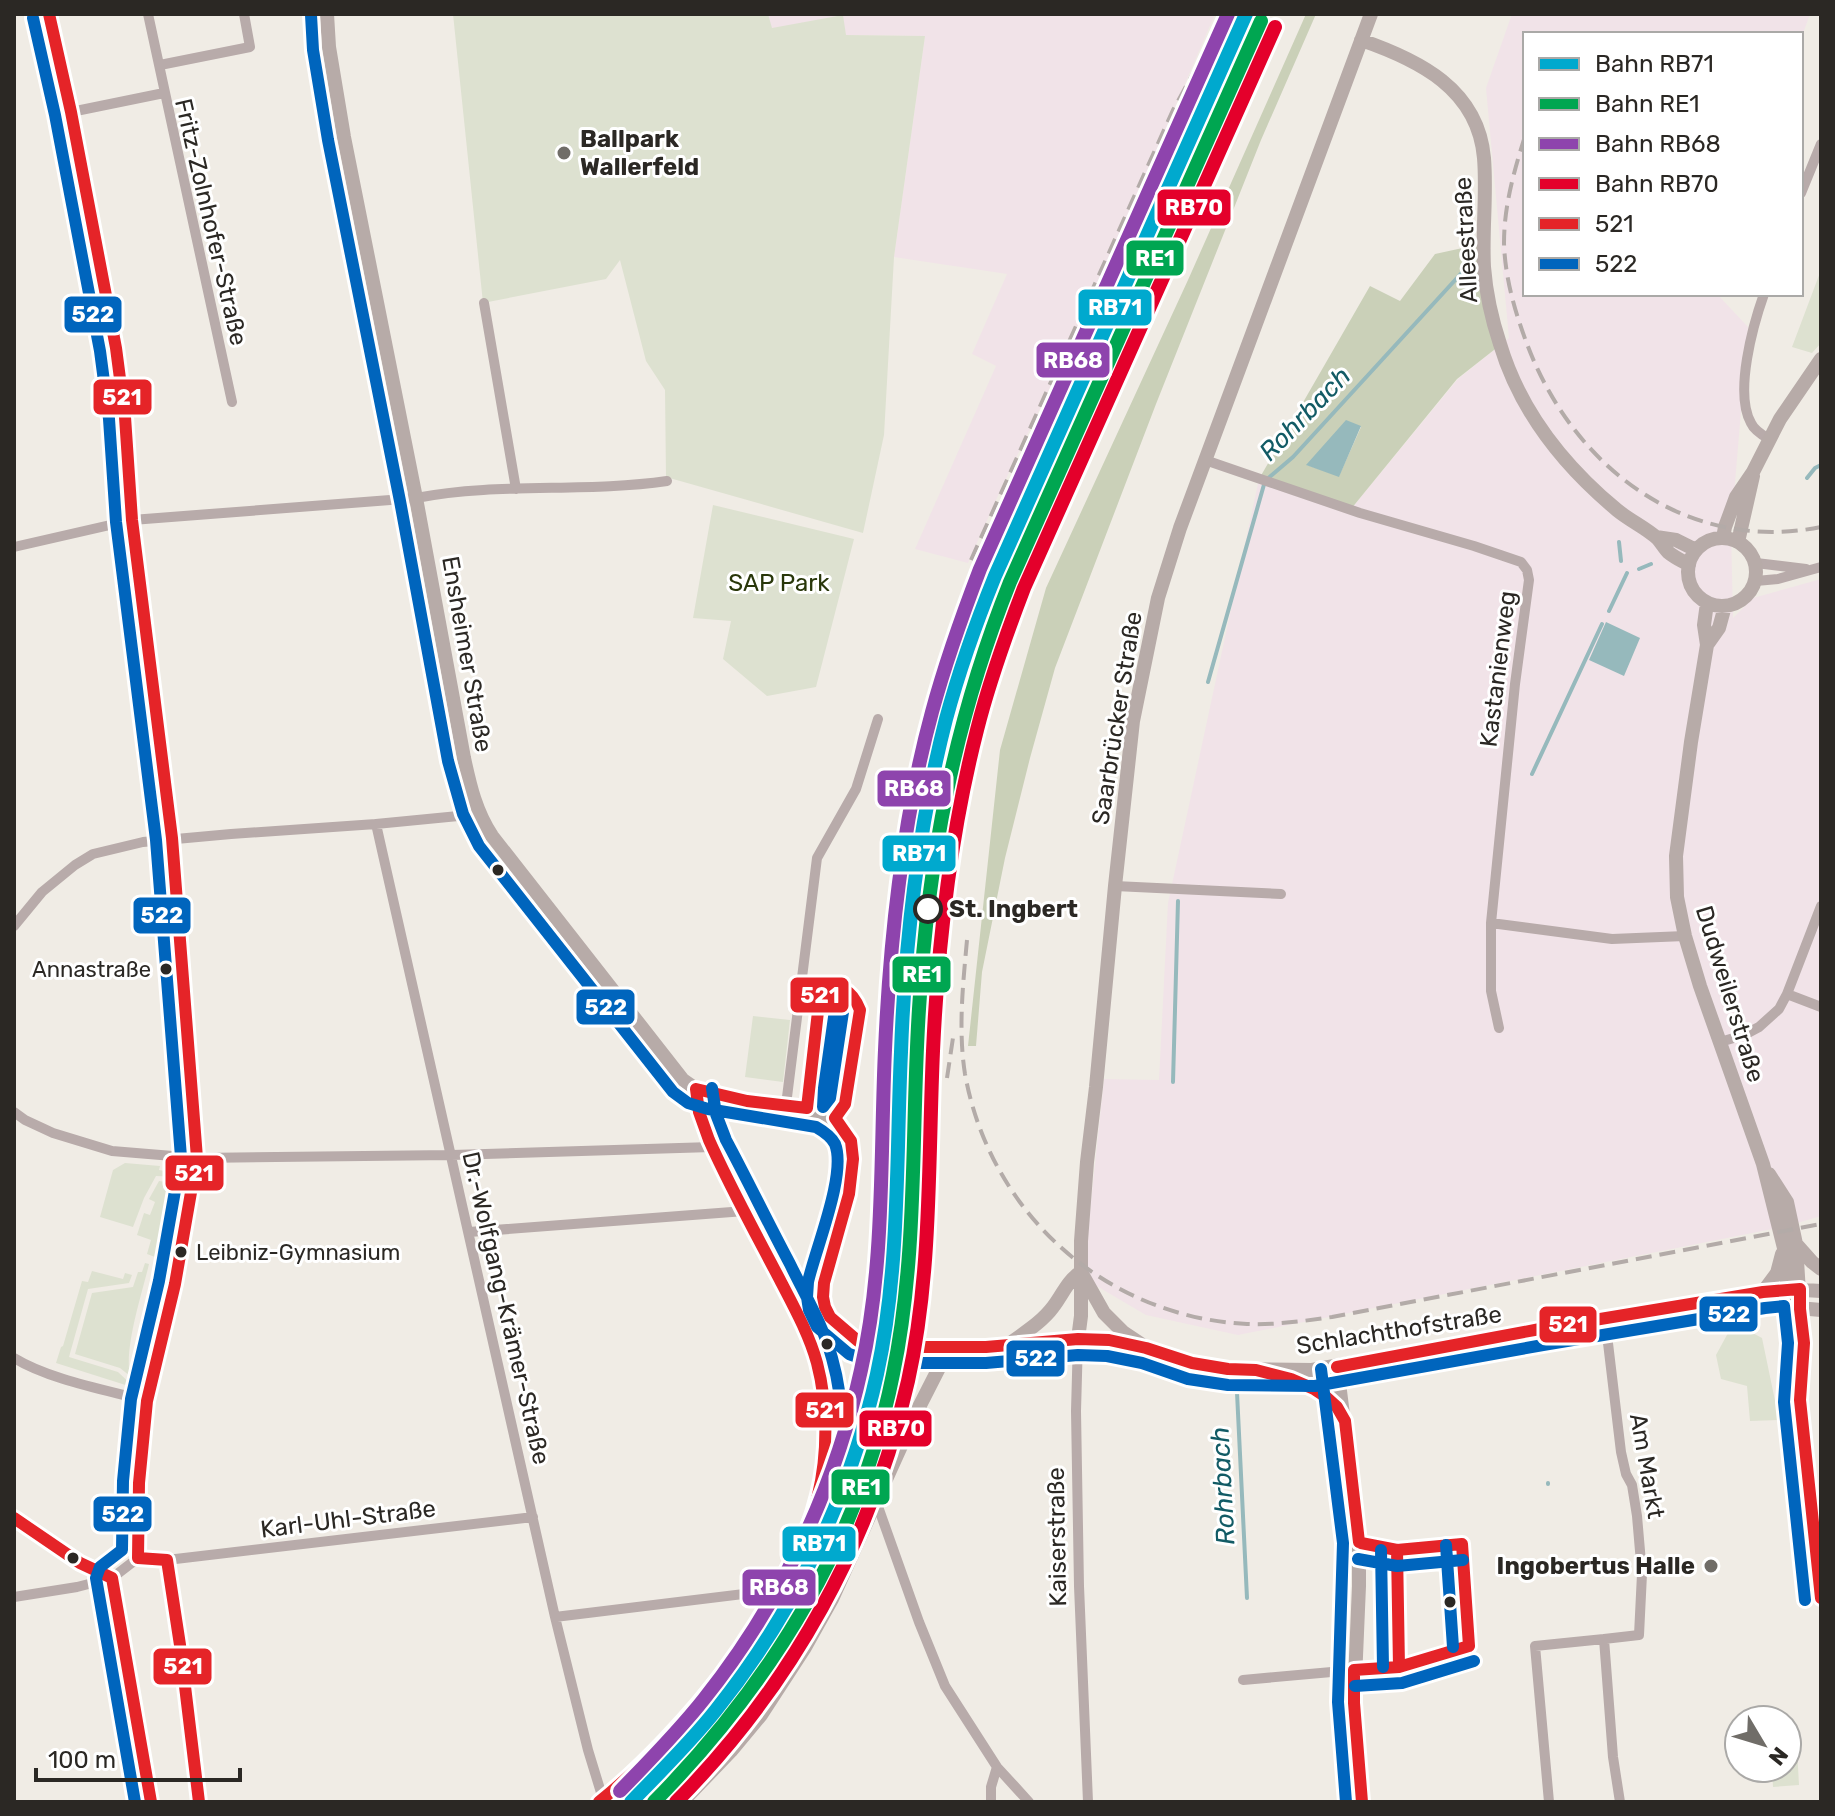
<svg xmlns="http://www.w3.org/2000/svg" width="1835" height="1816" font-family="Rubik,sans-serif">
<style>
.industrial{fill:#f1e3e8}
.green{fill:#dde1d0}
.forest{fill:#cad0b8;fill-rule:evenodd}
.water{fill:#96b9bc}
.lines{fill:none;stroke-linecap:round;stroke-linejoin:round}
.stream{stroke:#96b9bc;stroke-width:4}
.street{stroke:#b8abaa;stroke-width:10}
.secondary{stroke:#b7aba8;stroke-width:14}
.rail{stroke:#b3aba8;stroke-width:4;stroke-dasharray:16 8;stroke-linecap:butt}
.bus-1-casing{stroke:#fff;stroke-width:18}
.bus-2-casing{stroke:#fff;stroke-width:18}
.bus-1{stroke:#e52428;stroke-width:12}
.bus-2{stroke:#0065bd;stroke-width:12}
.rail-1-casing{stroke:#fff;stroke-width:20}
.rail-2-casing{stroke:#fff;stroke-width:20}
.rail-3-casing{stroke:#fff;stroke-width:20}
.rail-4-casing{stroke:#fff;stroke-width:20}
.rail-1{stroke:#00a9ce;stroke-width:14}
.rail-2{stroke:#00a651;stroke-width:14}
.rail-3{stroke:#8e44ad;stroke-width:14}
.rail-4{stroke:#e4002b;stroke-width:14}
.poi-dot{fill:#706d68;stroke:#fff;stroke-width:3}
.bus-dot{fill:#2b2824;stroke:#fff;stroke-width:3}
.stop-dot{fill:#fff;stroke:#2b2824;stroke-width:4}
.labels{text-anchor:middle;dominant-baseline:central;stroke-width:6;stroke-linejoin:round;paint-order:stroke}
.bus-label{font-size:22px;fill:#2b2824;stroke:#fff;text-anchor:end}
.poi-label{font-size:24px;font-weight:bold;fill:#2b2824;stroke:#fff;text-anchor:start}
.street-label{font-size:24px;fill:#2b2824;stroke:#fff}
.park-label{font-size:24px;fill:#29370a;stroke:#fff}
.stop-label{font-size:24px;font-weight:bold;fill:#2b2824;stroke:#fff;text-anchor:start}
.water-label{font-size:26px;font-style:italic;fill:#125b65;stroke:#fff}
.line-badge{stroke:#fff;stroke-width:3}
.badge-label{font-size:22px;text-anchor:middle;font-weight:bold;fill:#fff}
</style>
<rect width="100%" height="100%" fill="#f0ece5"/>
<!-- industrial -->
<path class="industrial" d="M768,14h447l-133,308 -81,167 -33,74 -53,-14 81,-183 -24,-12 35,-80 -113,-17 31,-221 -79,-1 -4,-20 -70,14z
M1512,14h298l-9,25v-5h-276v260h192l31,33 -17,204 2,87 20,-20 68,-19v637l-34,10 -549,109 -92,-20 -63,-37 21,-199 55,1 9,-177 91,-424 92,30 107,-130 51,-41 -23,-250z"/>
<!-- green -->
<path class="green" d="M453,14h315l4,14 71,-13 3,20 79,1 -31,221 -10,178 -21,98 -197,-56 -1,-87 -19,-29 -26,-101 -14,19 -123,24z
M1821,270v73l-9,10 -20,-6z
M713,505l141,34 -38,148 -49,9 -44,-37 8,-38 -38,-3z
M753,1016l37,4 -7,62 -38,-5z
M125,1163l35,3 -1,4 11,2 2,-4h5l4,3v6l-25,-1 -12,22 -11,29 -33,-10 13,-47z
M159,1181l21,3 -17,76 -16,-6 4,-14 -14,-5 7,-22 6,2 5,-13 -6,-3z
M145,1263l4,1c-7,30 -25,83 -19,112l-10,-8 -45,-14 17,-61 41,-6 5,-15h4z
M154,1265l7,2 -22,118 -6,-15 4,-27z
M92,1271l31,8 2,-6 7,2 -3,8 -41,6 -19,68 49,15 17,16 -79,-25 5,-16 2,-1 19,-65 6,1z
M1747,1330l15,8 17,82 -29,1 -3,-35 -26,-7 -5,-24 12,-22z
M1787,1729h9l3,56 -26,2 -1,-19h15z"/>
<!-- forest -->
<path class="forest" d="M1306,14h10l-55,126 -105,264 -101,264 -25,90 -25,100 -23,114 -6,74h-8l32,-296 46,-162 142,-308z
M1481,244l18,102 -42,33 -106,130 -92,-30 111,-193 30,15 35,-47zM1347,421l14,6 -22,49 -32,-11z"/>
<!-- water -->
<path class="water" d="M1346,420l15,6 -22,51 -33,-12z
M1606,622l34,16 -16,38 -35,-16z"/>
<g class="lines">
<!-- stream -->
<path class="stream" d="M1807,478l8,-10 6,-3
M1619,542l2,19
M1639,569l12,-5
M1609,611l18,-38
M1208,682l57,-201 28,-24 186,-203
M1532,774l70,-150
M1173,1082l5,-181
M1236,1372l11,226
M1548,1484v-1"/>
<!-- street -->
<path class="street" d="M49,14l22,98 45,236 9,69 7,103 40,318 25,320 -22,126 -28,117 -8,82 -1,75
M148,14l84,388
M160,65l90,-18 -6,-33
M71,112l93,-19
M1801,193l20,-49
M1764,294c-11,31 -30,99 -13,129 3,7 11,12 18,16
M484,303l32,186
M1205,460l155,53 114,33 47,16 6,8 2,10 -14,104 -24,239v68l8,37
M14,547l118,-27 284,-22c82,-16 169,-5 251,-17
M1756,563l50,6
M1756,581l22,-2 43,-12
M376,824l179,793 33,133 15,49
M1115,886l166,8
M1491,923l121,16 73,-3
M14,926l28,-34 33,-27 18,-11 50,-12 88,-8 145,-10 103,-10
M802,978l10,5 8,11 -12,93 -1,21
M1787,994l34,13
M1720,1042l24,-7 15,-8 20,-18 8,-15 34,-88
M786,1105l31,-247 39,-69 22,-70
M14,1112l11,8 28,13 59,18 85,7 255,-3 260,-8
M469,1232l276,-21
M1078,1339l-2,72 3,175 9,216
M14,1358c36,22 93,32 133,43
M876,1501l43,121 26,64 52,81 32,35
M14,1518l66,45 32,15
M138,1558l29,2 366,-43
M167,1560l13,85 19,157
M112,1578l39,224
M14,1597l63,-10 35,-9 26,-20
M555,1617l222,-27
M1604,1639l35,-4 3,-61 -5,-58 -5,-31 -6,-11 -5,-22 -16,-134
M1243,1680l111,-10
M601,1800c73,-61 136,-135 181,-219 16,-30 31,-61 38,-95 9,-38 7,-82 -3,-120 -7,-32 -25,-61 -39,-89 -22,-44 -44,-87 -66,-130 -9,-20 -16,-36 -16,-58
M991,1802v-15l6,-20
M1549,1802l-14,-156 69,-7 9,118 7,45"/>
<!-- secondary -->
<path class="secondary" d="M327,14l2,33 15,90 72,361 48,260c6,28 12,54 28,78l191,244 13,9 17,5 108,18c13,6 25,15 30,30 10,30 -18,109 -27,141l-1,14 2,10 5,10 28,24 19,6h109l92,-8 31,1 37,8 46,15 36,6 84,1 228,-41 223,-37 24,-3 34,2
M1361,40c58,20 117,49 123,118 3,36 -2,73 0,109 2,26 8,53 16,77 20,67 64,122 117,166 12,10 29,18 40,28 4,4 7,10 11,14 6,5 14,9 21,13
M1656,537l20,3 20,10
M1688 572a34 34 0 1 1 68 0a34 34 0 1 1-68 0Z
M1723,538l2,-11 11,-30 17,-25 27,-53 41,-60
M1738,542l15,-66
M1707,603l-3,22 3,20 -16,97 -15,114 1,41 8,39 15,50 63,178 21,84 3,24v35l2,32 11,61 21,198
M1707,645l12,-17 6,-22
M1769,1174l18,28 9,42 4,65 4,34 -2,36
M1796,1244l16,18 9,7
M1081,1272l23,41 19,19 18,12
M1763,1292l14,-19 5,-19
M1682,1313l105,-6 34,3
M1078,1339l3,-23v-75l6,-79 9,-75 19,-201 18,-165 25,-123 22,-70 191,-514
M1009,1344c15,-11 33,-22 44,-37 10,-13 14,-26 28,-35
M1337,1367l22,175v44l-5,117 8,99
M1274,1375c27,7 54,16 69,42
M682,1802l49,-51 30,-36 43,-66 28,-50 83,-184 26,-51 14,-17"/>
<!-- rail -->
<path class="rail" d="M1560,34v-2
M1525,136c-11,35 -21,70 -21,107 1,35 11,69 23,101 46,123 159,210 294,183
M971,560l202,-450 53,-96
M967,940c-4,44 -9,90 -2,134 25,139 140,243 282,250 29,1 57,-3 85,-7l489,-93
M947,1078l7,-47"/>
<!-- bus-1 casing -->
<g class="bus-1-casing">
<path id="bus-1" d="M49,14l22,98 45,236 9,69 7,103 40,318 25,320 -22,126 -28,117 -8,82 -1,75
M1800,1289v20l4,34 -4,57 21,198
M1337,1367l203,-38 223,-37 37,-3
M14,1518l66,45 32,15
M1361,1543l36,7 65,-6
M1462,1544l7,102
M1397,1550l2,117
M138,1558l29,2 13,85 19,157
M112,1578l39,224
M1354,1670v33l8,99
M1354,1670l45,-3 70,-21
M599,1802c85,-69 193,-199 219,-307 10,-41 10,-90 -1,-132 -8,-29 -23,-56 -37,-83 -24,-46 -50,-93 -71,-140l-10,-28 -3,-23 51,12 60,7 13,-114c19,-13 32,-4 40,16l-15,94 -10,14 16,23 2,18 -4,35 -25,89 -1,14 2,10 5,10 28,24 19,6h109l92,-8 31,1 37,8 46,15 36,6 28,1 35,9 23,10 12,8 11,10 8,14 14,121"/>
</g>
<!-- bus-2 casing -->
<g class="bus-2-casing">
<path id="bus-2" d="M311,15l2,35 15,90 72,361 48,260 15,53 16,32 194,246 15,11 20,6 108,18c7,4 15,9 19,17 12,30 -20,106 -27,138l-1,15 2,13 8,17 32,27 25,9h112l92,-8 29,1 35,7 46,16 40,6 87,1 228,-41 222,-37 19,-2 4,37 -4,59 21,198
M33,18l22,97 45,236 9,68 7,103 40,318 25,317 -22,124 -28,118 -8,82 -1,69 -22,17 -4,11 39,224
M836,1003l7,9 -13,86 -7,9 1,-19z
M1321,1369l22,174 -5,159 8,100
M1446,1545l7,102
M1381,1550l2,117
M1358,1559l39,7 66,-6
M1355,1686l47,-3 72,-22
M624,1802c116,-106 256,-275 208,-444 -9,-33 -27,-63 -42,-94 -22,-41 -42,-83 -64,-124l-10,-26 -4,-26"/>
</g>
<!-- bus-1 -->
<use href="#bus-1" class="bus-1"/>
<!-- bus-2 -->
<use href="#bus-2" class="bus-2"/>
<!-- rail-1 casing -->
<g class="rail-1-casing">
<path id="rail-1" d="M631,1802c29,-30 59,-59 85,-92 78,-97 134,-214 161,-336 23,-105 19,-215 24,-322 4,-111 17,-224 45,-333 13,-48 30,-96 49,-143l251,-562"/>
</g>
<!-- rail-2 casing -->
<g class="rail-2-casing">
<path id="rail-2" d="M654,1802c117,-119 206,-262 239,-428 25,-120 18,-243 26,-365 9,-150 35,-287 91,-427l251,-561"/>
</g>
<!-- rail-3 casing -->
<g class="rail-3-casing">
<path id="rail-3" d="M620,1791c29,-30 58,-59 84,-92 76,-95 131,-210 157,-329 24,-105 19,-213 24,-320 5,-113 17,-228 47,-338 13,-48 30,-96 48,-143l248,-555"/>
</g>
<!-- rail-4 casing -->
<g class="rail-4-casing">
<path id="rail-4" d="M676,1802c115,-116 196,-261 232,-421 24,-108 20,-220 25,-330 5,-108 17,-216 44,-321 12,-48 29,-95 47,-142l251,-561"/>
</g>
<!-- rail-1 -->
<use href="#rail-1" class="rail-1"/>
<!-- rail-2 -->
<use href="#rail-2" class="rail-2"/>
<!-- rail-3 -->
<use href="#rail-3" class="rail-3"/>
<!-- rail-4 -->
<use href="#rail-4" class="rail-4"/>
</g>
<!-- markers -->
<g class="poi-dot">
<circle cx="564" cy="153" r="8"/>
<circle cx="1711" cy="1566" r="8"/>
</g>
<g class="bus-dot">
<circle cx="498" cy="870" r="7"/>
<circle cx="166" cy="969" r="7"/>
<circle cx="181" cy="1252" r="7"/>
<circle cx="827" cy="1344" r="7"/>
<circle cx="73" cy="1558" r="7"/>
<circle cx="1450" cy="1602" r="7"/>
</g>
<circle class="stop-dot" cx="928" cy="909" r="13"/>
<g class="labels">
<!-- bus labels -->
<g class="bus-label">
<text x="151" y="969">Annastraße</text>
<text x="196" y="1252" text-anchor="start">Leibniz-Gymnasium</text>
</g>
<!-- poi labels -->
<g class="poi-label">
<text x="580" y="139">Ballpark<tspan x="580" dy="28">Wallerfeld</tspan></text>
<text x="1695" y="1566" text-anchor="end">Ingobertus Halle</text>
</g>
<!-- street labels -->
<g class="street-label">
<text transform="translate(211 222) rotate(77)">Fritz-Zolnhofer-Straße</text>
<text transform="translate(1466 240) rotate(-93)">Alleestraße</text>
<text transform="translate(467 654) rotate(80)">Ensheimer Straße</text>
<text transform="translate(1498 669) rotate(-83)">Kastanienweg</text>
<text transform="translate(1117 718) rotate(-81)">Saarbrücker Straße</text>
<text transform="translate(1730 994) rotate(73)">Dudweilerstraße</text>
<text transform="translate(506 1308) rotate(77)">Dr.-Wolfgang-Krämer-Straße</text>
<text transform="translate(1399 1330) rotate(-9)">Schlachthofstraße</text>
<text transform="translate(1647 1466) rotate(80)">Am Markt</text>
<text transform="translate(348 1519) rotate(-7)">Karl-Uhl-Straße</text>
<text transform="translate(1057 1537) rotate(-91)">Kaiserstraße</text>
</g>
<!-- park labels -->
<g class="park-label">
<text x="779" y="583">SAP Park</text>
</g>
<!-- stop labels -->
<g class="stop-label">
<text x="949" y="909">St. Ingbert</text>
</g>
<!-- water labels -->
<g class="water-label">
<text transform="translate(1305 414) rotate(-46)">Rohrbach</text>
<text transform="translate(1223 1486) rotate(-93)">Rohrbach</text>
</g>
</g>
<g class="line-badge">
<rect x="1156" y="188" width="76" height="39" rx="8" fill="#e4002b"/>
<rect x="1125" y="239" width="60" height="38" rx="8" fill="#00a651"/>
<rect x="1077" y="288" width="76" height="39" rx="8" fill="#00a9ce"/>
<rect x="63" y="295" width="60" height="39" rx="8" fill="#0065bd"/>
<rect x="1035" y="341" width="76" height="38" rx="8" fill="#8e44ad"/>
<rect x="92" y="378" width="61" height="38" rx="8" fill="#e52428"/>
<rect x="876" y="769" width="76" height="39" rx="8" fill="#8e44ad"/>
<rect x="881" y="834" width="76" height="39" rx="8" fill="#00a9ce"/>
<rect x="132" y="896" width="60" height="39" rx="8" fill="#0065bd"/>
<rect x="891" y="955" width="61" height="39" rx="8" fill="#00a651"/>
<rect x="789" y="976" width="61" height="38" rx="8" fill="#e52428"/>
<rect x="575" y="988" width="61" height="38" rx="8" fill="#0065bd"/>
<rect x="164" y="1154" width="61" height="38" rx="8" fill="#e52428"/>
<rect x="1698" y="1295" width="61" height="38" rx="8" fill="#0065bd"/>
<rect x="1538" y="1305" width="60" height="39" rx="8" fill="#e52428"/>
<rect x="1005" y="1339" width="61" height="39" rx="8" fill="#0065bd"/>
<rect x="794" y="1391" width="61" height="38" rx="8" fill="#e52428"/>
<rect x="858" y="1409" width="75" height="39" rx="8" fill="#e4002b"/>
<rect x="830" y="1468" width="61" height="38" rx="8" fill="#00a651"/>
<rect x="92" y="1495" width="61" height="38" rx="8" fill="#0065bd"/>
<rect x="781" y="1525" width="76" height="38" rx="8" fill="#00a9ce"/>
<rect x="741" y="1568" width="76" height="39" rx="8" fill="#8e44ad"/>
<rect x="152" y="1647" width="61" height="39" rx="8" fill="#e52428"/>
</g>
<g class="badge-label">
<text x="1194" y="215">RB70</text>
<text x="1155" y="266">RE1</text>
<text x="1115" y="315">RB71</text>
<text x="93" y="322">522</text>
<text x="1073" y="368">RB68</text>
<text x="122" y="405">521</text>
<text x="914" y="796">RB68</text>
<text x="919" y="861">RB71</text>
<text x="162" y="923">522</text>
<text x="922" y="982">RE1</text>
<text x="820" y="1003">521</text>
<text x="606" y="1015">522</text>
<text x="194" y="1181">521</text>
<text x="1729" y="1322">522</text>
<text x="1568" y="1332">521</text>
<text x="1036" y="1366">522</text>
<text x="825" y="1418">521</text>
<text x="896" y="1436">RB70</text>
<text x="861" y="1495">RE1</text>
<text x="123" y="1522">522</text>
<text x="819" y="1551">RB71</text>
<text x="779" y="1595">RB68</text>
<text x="183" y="1674">521</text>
</g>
<!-- border -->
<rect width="1835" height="1816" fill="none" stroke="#2b2824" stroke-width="32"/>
<!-- legend -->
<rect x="1523" y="32" width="280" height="264" fill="#ffffff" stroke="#aaa9a7" stroke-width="2"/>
<rect x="1539" y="58" width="40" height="12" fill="#00a9ce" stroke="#aaa9a7" stroke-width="2"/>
<text x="1595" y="72" font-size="24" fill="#2b2824">Bahn RB71</text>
<rect x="1539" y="98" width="40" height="12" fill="#00a651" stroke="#aaa9a7" stroke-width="2"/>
<text x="1595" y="112" font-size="24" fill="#2b2824">Bahn RE1</text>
<rect x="1539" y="138" width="40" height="12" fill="#8e44ad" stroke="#aaa9a7" stroke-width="2"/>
<text x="1595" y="152" font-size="24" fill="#2b2824">Bahn RB68</text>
<rect x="1539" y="178" width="40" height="12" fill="#e4002b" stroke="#aaa9a7" stroke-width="2"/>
<text x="1595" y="192" font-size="24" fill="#2b2824">Bahn RB70</text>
<rect x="1539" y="218" width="40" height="12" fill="#e52428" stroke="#aaa9a7" stroke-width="2"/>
<text x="1595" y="232" font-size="24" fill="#2b2824">521</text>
<rect x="1539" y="258" width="40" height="12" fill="#0065bd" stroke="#aaa9a7" stroke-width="2"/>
<text x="1595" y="272" font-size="24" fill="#2b2824">522</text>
<!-- north arrow -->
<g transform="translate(1763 1744) rotate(128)"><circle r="38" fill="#ffffff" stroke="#aaa9a7" stroke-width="2"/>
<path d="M0-6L14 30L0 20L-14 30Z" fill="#706d68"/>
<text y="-12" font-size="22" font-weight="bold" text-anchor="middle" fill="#2b2824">N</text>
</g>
<!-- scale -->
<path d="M36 1768v12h204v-12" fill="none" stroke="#2b2824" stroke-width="4"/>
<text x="48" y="1768" font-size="24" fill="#2b2824" stroke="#ffffff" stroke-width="6" paint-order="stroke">100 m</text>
</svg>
